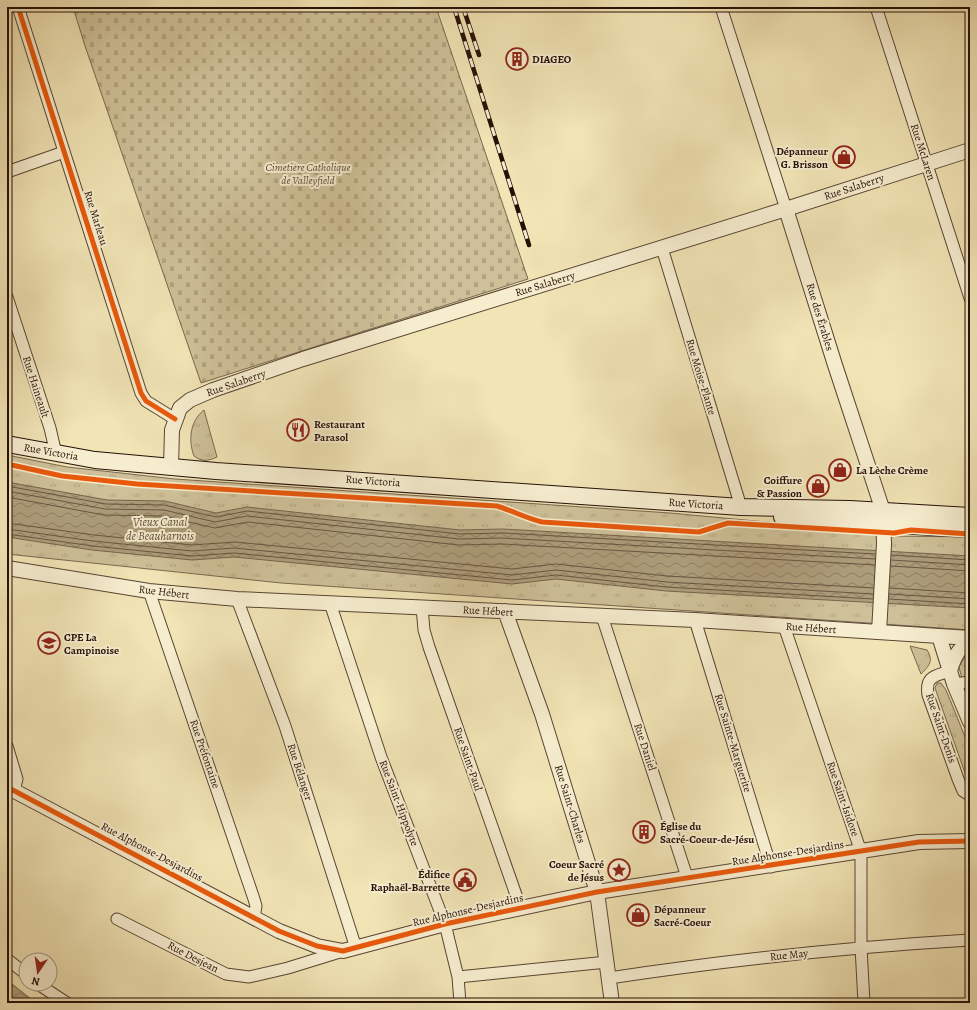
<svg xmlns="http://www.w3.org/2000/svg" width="977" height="1010" font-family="Alegreya,serif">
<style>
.grass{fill:url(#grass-tufts);stroke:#7a6850}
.cemetery{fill:url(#cemetery-stones);stroke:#7a6850}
.water{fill:url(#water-waves);stroke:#76644c}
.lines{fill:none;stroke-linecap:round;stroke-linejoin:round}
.shore{stroke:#685641;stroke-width:1}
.minor-casing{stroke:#584533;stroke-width:13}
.tertiary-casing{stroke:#584533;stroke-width:16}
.secondary-casing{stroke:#251008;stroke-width:18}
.minor{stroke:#f6edcf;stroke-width:11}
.tertiary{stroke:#f6edcf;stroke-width:14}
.secondary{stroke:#f6edcf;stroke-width:16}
.rail-casing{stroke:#251008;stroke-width:4.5}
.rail{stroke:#f6edcf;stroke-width:3;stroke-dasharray:9;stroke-linecap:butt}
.cycleway-casing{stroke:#f6edcf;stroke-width:8}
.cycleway{stroke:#e8590c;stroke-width:5}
.labels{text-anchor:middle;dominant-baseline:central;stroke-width:4;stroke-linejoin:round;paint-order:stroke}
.poi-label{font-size:11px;font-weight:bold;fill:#251008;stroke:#f6edcf;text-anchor:start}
.street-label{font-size:11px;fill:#251008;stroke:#f6edcf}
.park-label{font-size:11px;font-style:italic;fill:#604e3a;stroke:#f6edcf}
.water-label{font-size:12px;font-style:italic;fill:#624f3b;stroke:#f6edcf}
</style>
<defs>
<pattern id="grass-tufts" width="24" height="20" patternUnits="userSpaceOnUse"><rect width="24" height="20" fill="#cec098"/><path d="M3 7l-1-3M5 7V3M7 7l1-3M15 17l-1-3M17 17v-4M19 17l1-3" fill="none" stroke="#b1a482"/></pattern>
<pattern id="cemetery-stones" width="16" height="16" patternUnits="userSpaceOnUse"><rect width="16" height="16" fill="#cec098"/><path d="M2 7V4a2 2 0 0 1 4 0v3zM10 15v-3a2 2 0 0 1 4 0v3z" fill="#b1a482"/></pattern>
<pattern id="water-waves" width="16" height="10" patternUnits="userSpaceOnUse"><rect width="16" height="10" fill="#ac9c7a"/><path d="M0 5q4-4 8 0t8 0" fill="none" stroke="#8c7e62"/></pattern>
</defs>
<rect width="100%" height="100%" fill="#f1e4b5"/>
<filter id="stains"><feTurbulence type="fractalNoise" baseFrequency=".005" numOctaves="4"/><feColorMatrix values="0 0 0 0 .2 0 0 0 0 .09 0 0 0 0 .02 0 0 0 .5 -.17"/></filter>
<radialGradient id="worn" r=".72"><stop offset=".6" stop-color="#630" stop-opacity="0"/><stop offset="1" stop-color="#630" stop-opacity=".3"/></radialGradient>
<!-- grass -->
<path class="grass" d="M204,410l13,47c-9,4 -15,5 -23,-1 -6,-16 -4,-35 10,-46z
M7,455l60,12 108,12 495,34 193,18 31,5 76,1v93l-689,-47 -274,-29z
M910,646l17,4c7,11 2,16 -6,24z
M970,651v29l-8,-1 -3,-12 7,-12z
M937,683h4l5,7 24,59v38l-35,-99z"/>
<!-- cemetery -->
<path class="cemetery" d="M73,7h363l92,272 -327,104 -116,-337z"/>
<!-- water -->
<path class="water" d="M7,482l100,18 58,1 51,12 31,-6 213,23 43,-1 467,27v52l-304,-17 -110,-12 -44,5 -278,-27 -42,3 -100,-10 -85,-13z
M7,980l29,23h-29z"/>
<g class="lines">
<!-- shore -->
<path class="shore" d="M7,486l99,18 58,1 52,12 31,-6 213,23 43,-1 372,21
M7,491l98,18 59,1 51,12 32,-6 212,23 43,-1 373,21
M7,497l97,18 59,1 52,12 33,-6 211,23 43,-1 373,21
M7,523l87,12 98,10 43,-3 277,27 44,-5 111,12 207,12
M7,529l86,12 99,10 42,-3 278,27 44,-5 111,12 206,12
M7,534l86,12 99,10 42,-3 278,27 44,-5 110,12 207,12
M891,555l79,5
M891,560l79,5
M891,566l79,5
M889,588l81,5
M889,594l81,5
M889,599l81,5"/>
<!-- minor casing -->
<g class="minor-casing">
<path id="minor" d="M18,7l123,386 5,8 29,18
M721,7l65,202
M876,7l94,291
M7,172l57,-20
M662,248l79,259
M7,297l43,131 6,26
M149,591l105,308 2,7 -2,12
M237,599l48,127 71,222
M330,603l51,154 64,167 13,53 2,26
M422,607l2,23 5,17 92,262
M602,616l85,261
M695,620l76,247
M784,626l77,226v95l3,56
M950,671c-15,5 -25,5 -22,24l30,84 5,12 7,4
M954,684l16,-2
M7,746l10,33 -3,12
M117,919l109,55 23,3 39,-9 55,-17
M7,959l19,15
M458,977l149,-15
M609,978c120,-18 240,-31 361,-38
M38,984l29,19"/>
</g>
<!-- tertiary casing -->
<g class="tertiary-casing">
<path id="tertiary" d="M786,209l49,156 48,146 1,33 -5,88
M171,467l1,-37 8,-22 10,-8 23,-10 90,-31 483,-150 184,-59
M7,568l142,23 88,8 458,21 275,18
M505,611l37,103 55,178 15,111
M939,636l15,48 16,38
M950,671c4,-14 8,-22 20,-30
M7,787l272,144 38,15 26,5 102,-27 152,-32 322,-50 51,-1"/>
</g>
<!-- secondary casing -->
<g class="secondary-casing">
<path id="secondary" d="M7,444l88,16 121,11 525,36 109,2 120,7
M782,517l21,3 167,9"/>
</g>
<!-- minor -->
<use href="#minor" class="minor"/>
<!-- tertiary -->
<use href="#tertiary" class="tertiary"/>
<!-- secondary -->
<use href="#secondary" class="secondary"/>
<!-- rail casing -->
<g class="rail-casing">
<path id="rail" d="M454,7l75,238
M463,7l16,48"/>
</g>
<!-- rail -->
<use href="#rail" class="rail"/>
<!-- cycleway casing -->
<g class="cycleway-casing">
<path id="cycleway" d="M18,7l123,386 5,8 29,18
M7,464l55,12 75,8 360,22c16,5 29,12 45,16l157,10 29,-9 166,10 17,-3 59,4
M7,787l272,144 38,15 26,5 102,-27 152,-32 322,-50 51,-1"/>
</g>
<!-- cycleway -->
<use href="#cycleway" class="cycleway"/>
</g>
<!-- icons -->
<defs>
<g id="building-ring" transform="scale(1.15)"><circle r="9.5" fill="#f6edcf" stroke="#8f2418" stroke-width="1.5"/><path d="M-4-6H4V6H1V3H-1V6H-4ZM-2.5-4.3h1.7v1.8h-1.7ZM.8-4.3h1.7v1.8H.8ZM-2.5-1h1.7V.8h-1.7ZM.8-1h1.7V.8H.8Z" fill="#8f2418"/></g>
<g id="shop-ring" transform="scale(1.15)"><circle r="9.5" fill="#f6edcf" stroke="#8f2418" stroke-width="1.5"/><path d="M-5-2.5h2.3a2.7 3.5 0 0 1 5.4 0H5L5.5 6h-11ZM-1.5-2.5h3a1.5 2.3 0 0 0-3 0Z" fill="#8f2418"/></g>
<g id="restaurant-ring" transform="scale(1.15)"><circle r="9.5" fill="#f6edcf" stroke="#8f2418" stroke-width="1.5"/><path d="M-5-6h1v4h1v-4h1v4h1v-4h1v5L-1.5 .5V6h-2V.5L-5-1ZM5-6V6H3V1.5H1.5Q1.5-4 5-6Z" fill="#8f2418"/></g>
<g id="school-ring" transform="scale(1.15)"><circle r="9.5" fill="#f6edcf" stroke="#8f2418" stroke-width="1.5"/><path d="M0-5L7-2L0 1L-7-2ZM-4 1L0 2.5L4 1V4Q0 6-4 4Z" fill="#8f2418"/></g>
<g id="sight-ring" transform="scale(1.15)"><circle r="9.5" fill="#f6edcf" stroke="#8f2418" stroke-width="1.5"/><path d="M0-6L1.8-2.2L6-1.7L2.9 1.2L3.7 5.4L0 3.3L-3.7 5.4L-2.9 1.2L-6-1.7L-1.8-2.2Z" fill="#8f2418"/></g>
<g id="civic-ring" transform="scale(1.15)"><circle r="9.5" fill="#f6edcf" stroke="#8f2418" stroke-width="1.5"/><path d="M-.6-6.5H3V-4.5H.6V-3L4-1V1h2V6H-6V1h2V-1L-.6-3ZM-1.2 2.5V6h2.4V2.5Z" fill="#8f2418"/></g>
</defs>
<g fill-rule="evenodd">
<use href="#building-ring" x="517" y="59"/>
<use href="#shop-ring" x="844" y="157"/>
<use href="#restaurant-ring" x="298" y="430"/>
<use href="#shop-ring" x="840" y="470"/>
<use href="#shop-ring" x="818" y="486"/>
<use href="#school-ring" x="49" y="643"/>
<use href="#building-ring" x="644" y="832"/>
<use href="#sight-ring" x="619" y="870"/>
<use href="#civic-ring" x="465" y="880"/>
<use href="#shop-ring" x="638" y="915"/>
</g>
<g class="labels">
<!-- poi labels -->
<g class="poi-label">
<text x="532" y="59">DIAGEO</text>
<text x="828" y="151" text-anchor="end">Dépanneur<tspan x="828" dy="13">G. Brisson</tspan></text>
<text x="314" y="424">Restaurant<tspan x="314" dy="13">Parasol</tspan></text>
<text x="856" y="470">La Lèche Crème</text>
<text x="802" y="480" text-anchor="end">Coiffure<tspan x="802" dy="13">&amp; Passion</tspan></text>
<text x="64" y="637">CPE La<tspan x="64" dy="13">Campinoise</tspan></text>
<text x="660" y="826">Église du<tspan x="660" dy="13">Sacré-Coeur-de-Jésu</tspan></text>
<text x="604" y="864" text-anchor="end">Coeur Sacré<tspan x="604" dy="13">de Jésus</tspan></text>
<text x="450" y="874" text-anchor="end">Édifice<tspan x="450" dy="13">Raphaël-Barrette</tspan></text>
<text x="654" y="909">Dépanneur<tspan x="654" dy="13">Sacré-Coeur</tspan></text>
</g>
<!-- street labels -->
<g class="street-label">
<text transform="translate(923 152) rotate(72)">Rue McLaren</text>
<text transform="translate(854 187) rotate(-18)">Rue Salaberry</text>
<text transform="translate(96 218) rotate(73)">Rue Marleau</text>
<text transform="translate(545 284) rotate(-17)">Rue Salaberry</text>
<text transform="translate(820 317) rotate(73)">Rue des Érables</text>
<text transform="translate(701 377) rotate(73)">Rue Moise-Plante</text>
<text transform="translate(236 383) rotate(-19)">Rue Salaberry</text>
<text transform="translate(36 387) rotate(72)">Rue Haineault</text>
<text transform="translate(51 452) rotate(10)">Rue Victoria</text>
<text transform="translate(373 481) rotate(4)">Rue Victoria</text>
<text transform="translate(696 504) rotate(4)">Rue Victoria</text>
<text transform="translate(164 592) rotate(7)">Rue Hébert</text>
<text transform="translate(488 611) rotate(3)">Rue Hébert</text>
<text transform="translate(811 628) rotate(4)">Rue Hébert</text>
<text transform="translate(941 728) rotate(71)">Rue Saint-Denis</text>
<text transform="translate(733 743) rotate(73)">Rue Sainte-Marguerite</text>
<text transform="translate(645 747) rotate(72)">Rue Daniel</text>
<text transform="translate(205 754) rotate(71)">Rue Préfontaine</text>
<text transform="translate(468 759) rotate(71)">Rue Saint-Paul</text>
<text transform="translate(300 772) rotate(72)">Rue Bélanger</text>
<text transform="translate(843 799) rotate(71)">Rue Saint-Isidore</text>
<text transform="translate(399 803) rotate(69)">Rue Saint-Hippolyte</text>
<text transform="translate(570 804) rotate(73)">Rue Saint-Charles</text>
<text transform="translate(152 852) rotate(28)">Rue Alphonse-Desjardins</text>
<text transform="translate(788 853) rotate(-9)">Rue Alphonse-Desjardins</text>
<text transform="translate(468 910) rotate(-13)">Rue Alphonse-Desjardins</text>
<text transform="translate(789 955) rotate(-6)">Rue May</text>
<text transform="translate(193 957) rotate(27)">Rue Desjean</text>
</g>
<!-- park labels -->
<g class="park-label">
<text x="308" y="167">Cimetière Catholique<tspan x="308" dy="13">de Valleyfield</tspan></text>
</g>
<!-- water labels -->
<g class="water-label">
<text x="160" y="522">Vieux Canal<tspan x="160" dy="14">de Beauharnois</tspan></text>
</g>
</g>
<!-- margin -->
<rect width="977" height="1010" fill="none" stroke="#f1e4b5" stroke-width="24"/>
<rect x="8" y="8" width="961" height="994" fill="none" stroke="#251008" stroke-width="2"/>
<rect x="12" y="12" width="953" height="986" fill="none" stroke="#251008"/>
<!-- north arrow -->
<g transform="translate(38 972) rotate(193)"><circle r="19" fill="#f6edcf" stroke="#a2957f"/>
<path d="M0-3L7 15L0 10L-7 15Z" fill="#8f2418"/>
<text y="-6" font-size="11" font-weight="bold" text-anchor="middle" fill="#251008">N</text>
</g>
<rect width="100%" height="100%" filter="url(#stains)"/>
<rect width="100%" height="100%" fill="url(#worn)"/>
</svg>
